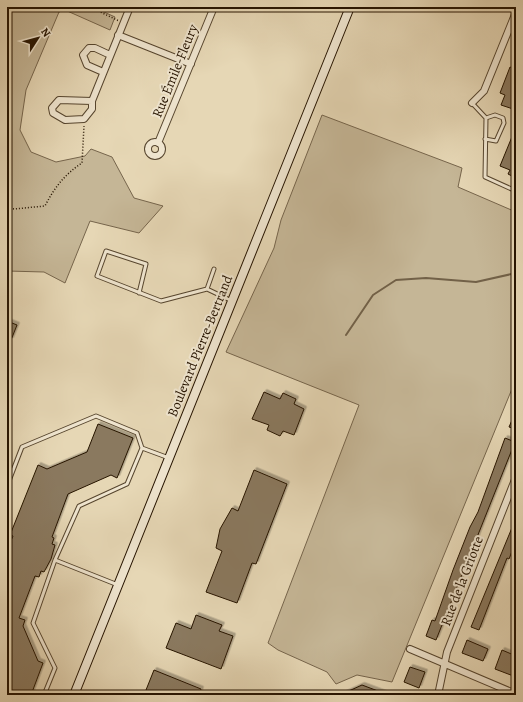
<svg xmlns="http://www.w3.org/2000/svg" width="523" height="702" font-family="Alegreya,serif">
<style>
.green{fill:#c5b696;stroke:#76654c}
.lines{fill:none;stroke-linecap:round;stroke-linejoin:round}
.stream{stroke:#726148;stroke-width:2}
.building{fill:#8a795f;stroke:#261401;filter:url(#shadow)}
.service-casing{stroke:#56452e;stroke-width:5}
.minor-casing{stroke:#56452e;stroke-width:8}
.secondary-casing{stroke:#261401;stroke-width:10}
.path{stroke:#261401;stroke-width:1.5;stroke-dasharray:1 2;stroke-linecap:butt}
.service{stroke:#efe5cf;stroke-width:3}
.minor{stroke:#efe5cf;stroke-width:6}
.secondary{stroke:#efe5cf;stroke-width:8}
.labels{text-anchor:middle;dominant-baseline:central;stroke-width:4;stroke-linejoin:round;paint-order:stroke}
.street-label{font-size:14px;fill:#261401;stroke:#efe5cf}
</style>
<defs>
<filter id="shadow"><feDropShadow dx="2.5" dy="-2.5" stdDeviation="0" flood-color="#0004"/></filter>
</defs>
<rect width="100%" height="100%" fill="#e6d7b5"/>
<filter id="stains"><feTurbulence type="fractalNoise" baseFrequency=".005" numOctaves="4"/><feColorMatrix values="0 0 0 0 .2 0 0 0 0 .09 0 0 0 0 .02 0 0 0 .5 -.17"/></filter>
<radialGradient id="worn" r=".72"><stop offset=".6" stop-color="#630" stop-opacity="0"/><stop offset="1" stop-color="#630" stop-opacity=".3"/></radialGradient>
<!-- green -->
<path class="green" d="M7,7h86l22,10 -5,13 -45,-20 -6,2 -33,78 -6,40 11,22 25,10 29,-6 6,-7 21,8 22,41 29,8 -24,27 -49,-12 -25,62 -21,-11 -37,-1z
M322,115l140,53 -4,19 58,25v167l-124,303 -35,-7 -21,9 -9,-12 -49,-22 -10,-7 91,-238 -133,-53 48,-104 7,-28z"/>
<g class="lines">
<!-- stream -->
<path class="stream" d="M346,335l27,-40 23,-15 30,-2 50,4 40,-9"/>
</g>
<!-- building -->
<path class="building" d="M510,67l6,2v41l-15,-5 4,-10 -5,-2z
M516,127v51l-8,-4 2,-4 -10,-4z
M7,321l10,4 -6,15 -4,-1z
M264,392l16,7 3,-6 13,6 -2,5 10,5 -10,26 -11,-4 -3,5 -13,-6 2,-5 -17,-6z
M516,411v18l-7,-2z
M98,424l35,14 -16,40 -6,-3 -43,19 -16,43 2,1 -2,6 3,1 -4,14 -7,13 -3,-1 -2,6 -4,-1 -16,42 6,2 -2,6 15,35 5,2 -12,32h-24v-145l6,-14 -3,-1 28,-70 9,4 40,-17z
M505,438l10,4 -79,198 -10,-4 6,-16 3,1 18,-51 17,-43 8,-15z
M254,470l33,14 -31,80 -4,-1 -15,40 -31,-11 16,-41 -6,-3 4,-19 12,-21 6,3z
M516,518v23l-7,18 -2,-1 -28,72 -8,-3z
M196,615l26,10 -3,6 14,5 -12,33 -55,-21 10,-25 15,6z
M467,640l21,9 -5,12 -21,-8z
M502,650l14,6v21l-21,-8z
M410,667l15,5 -6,16 -15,-6z
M154,670l47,19 -2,6h-55z
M362,685l24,9v1h-46z"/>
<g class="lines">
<!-- service casing -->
<g class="service-casing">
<path id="service" d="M472,103l14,15 -1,59 31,14
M485,139l11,2 8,-18 -1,-5 -8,-3 -9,3
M214,269l-7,20 25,12
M139,293l7,-29 -40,-13 -9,25 64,25 46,-12
M7,486l15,-39 74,-31 41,17 5,15
M55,560l63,25
M44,695l11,-27 -22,-45 22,-63 24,-54 48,-22 15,-36 27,10"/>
</g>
<!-- minor casing -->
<g class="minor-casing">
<path id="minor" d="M118,35l73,29
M103,72l-16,-7 -4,-10 6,-7h6l15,7
M92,101l-33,-1 -7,8 1,5 12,7 19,-1 8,-10v-8l38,-94
M472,103l12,-12 32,-79
M148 149a7 7 0 1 1 14 0a7 7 0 1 1-14 0Z
M158,143l56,-136
M410,649l106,45
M438,695l9,-43 69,-175"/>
</g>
<!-- secondary casing -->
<g class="secondary-casing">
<path id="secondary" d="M74,695l276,-688"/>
</g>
<!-- path -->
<path class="path" d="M90,7l29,14
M7,11l3,-4
M7,208l7,1 31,-3c9,-18 20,-32 37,-43l2,-37"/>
<!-- service -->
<use href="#service" class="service"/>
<!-- minor -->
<use href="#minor" class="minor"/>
<!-- secondary -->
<use href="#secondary" class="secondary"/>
</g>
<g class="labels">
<!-- street labels -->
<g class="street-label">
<text transform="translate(175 71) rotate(-68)">Rue Émile-Fleury</text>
<text transform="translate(200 346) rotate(-68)">Boulevard Pierre-Bertrand</text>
<text transform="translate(462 581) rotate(-69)">Rue de la Griotte</text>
</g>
</g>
<!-- margin -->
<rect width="523" height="702" fill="none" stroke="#e6d7b5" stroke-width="24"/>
<rect x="8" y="8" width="507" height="686" fill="none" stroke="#261401" stroke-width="2"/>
<rect x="12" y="12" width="499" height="678" fill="none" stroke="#261401"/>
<!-- north arrow -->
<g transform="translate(38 38) rotate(54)" stroke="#efe5cf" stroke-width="3" paint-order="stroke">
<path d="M0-3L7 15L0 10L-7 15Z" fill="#261401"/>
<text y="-6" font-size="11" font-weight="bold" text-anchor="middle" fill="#261401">N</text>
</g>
<rect width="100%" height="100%" filter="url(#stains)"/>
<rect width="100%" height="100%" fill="url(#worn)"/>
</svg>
